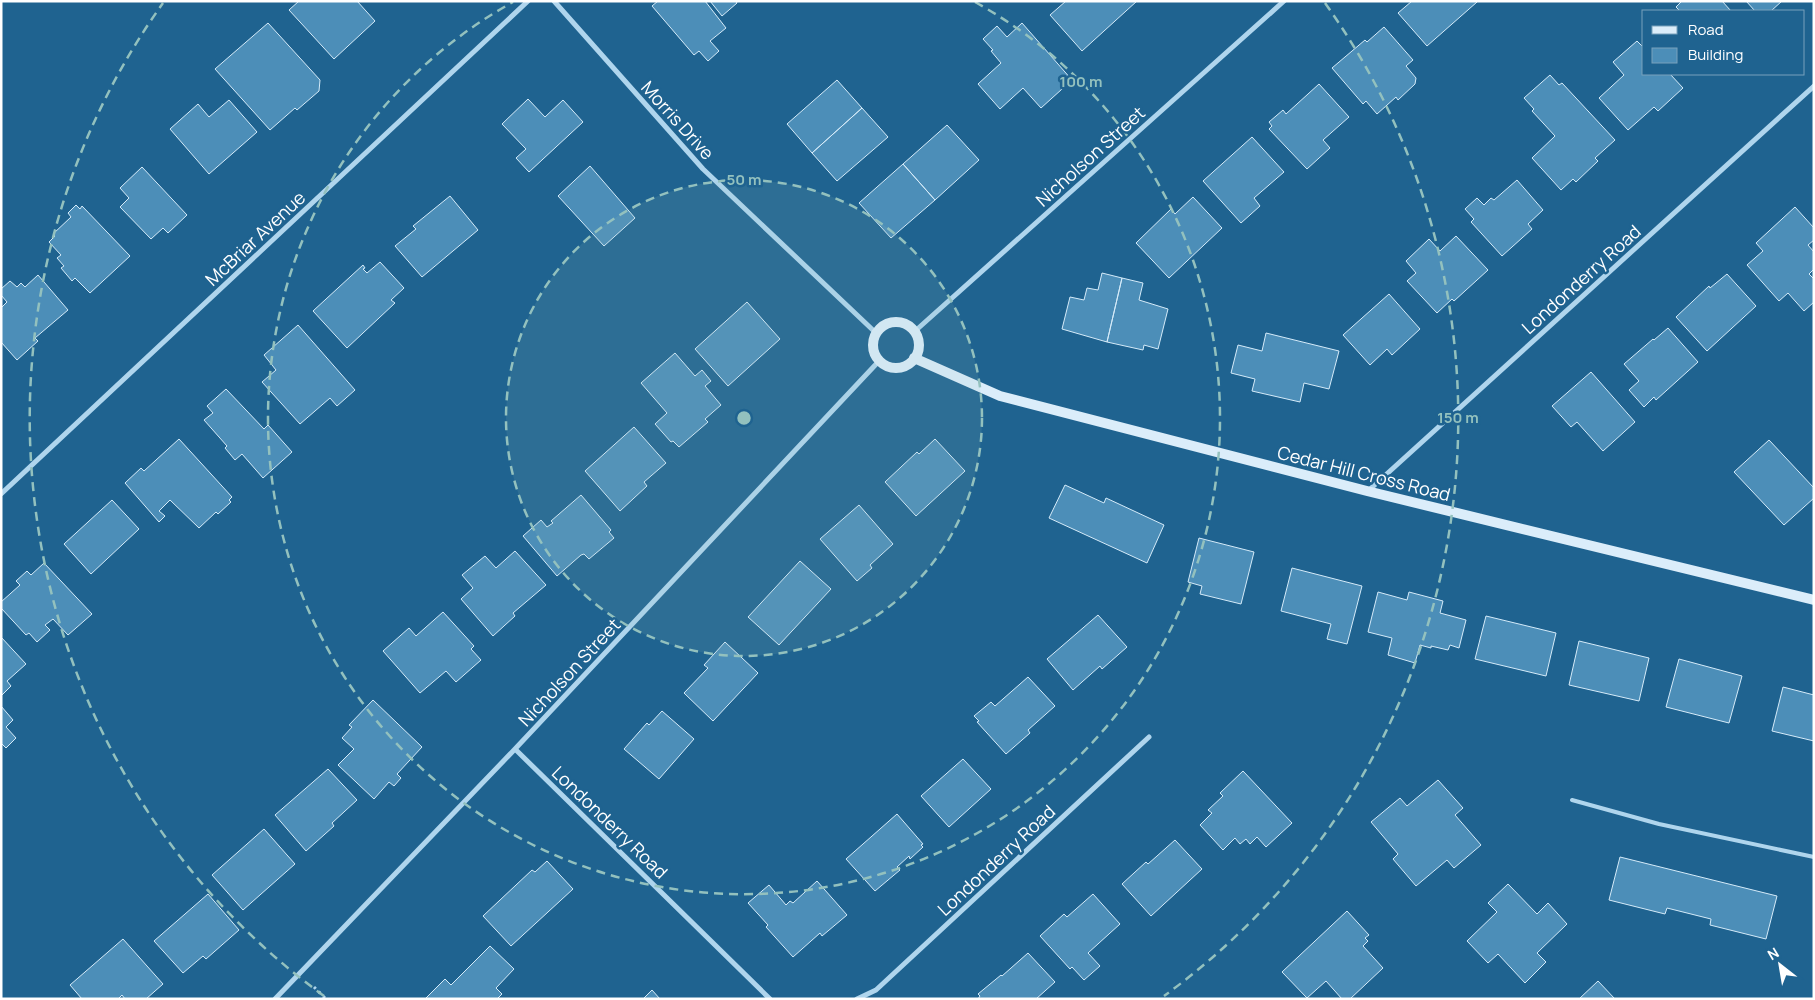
<svg xmlns="http://www.w3.org/2000/svg" width="1815" height="1000" font-family="Manrope,sans-serif">
<style>
.building{fill:#4c8eb8;stroke:#d5ebf9}
.lines{fill:none;stroke-linecap:round;stroke-linejoin:round}
.path{stroke:#afd5ed;stroke-width:3;stroke-dasharray:2.5 4;stroke-linecap:butt}
.lane{stroke:#afd5ed;stroke-width:4}
.street{stroke:#afd5ed;stroke-width:5}
.secondary{stroke:#dbedfa;stroke-width:10}
.ring{fill:none;stroke:#93c1be;stroke-width:2.5;stroke-dasharray:9 6}
.labels{text-anchor:middle;dominant-baseline:central;stroke-width:5;stroke-linejoin:round;paint-order:stroke}
.street-label{font-size:18px;fill:#fff;stroke:#1f6390}
.centre{fill:#93c1be;stroke:#1f6390;stroke-width:2.5}
.ring-label{font-size:15px;text-anchor:middle;font-weight:bold;fill:#93c1be;stroke:#1f6390;stroke-width:5;stroke-linejoin:round;paint-order:stroke}
</style>
<rect width="100%" height="100%" fill="#1f6390"/>
<!-- building -->
<path class="building" d="M299,1h58l18,20 -41,38 -45,-49z
M658,1h47l21,27 -16,13 9,10 -11,10 -9,-10 -5,4 -42,-49z
M710,1h26l1,2 -15,13z
M1066,1h71l-55,50 -32,-36z
M1412,1h64l1,1 -50,44 -29,-33z
M1682,1h40l9,10h-51l-4,-4z
M1746,1h36l-11,10h-16z
M268,23l52,57 -1,11 -22,19 -2,-2 -25,22 -55,-61z
M1022,23l50,57 -31,28 -18,-20 -23,21 -22,-25 23,-21 -10,-12 2,-1 -10,-11 14,-13 10,11z
M1384,27l29,33 -7,6 10,12 -1,6 -17,16 -2,-3 -19,17 -11,-13 -3,3 -31,-36 33,-28 2,2z
M1637,41l7,7v26h26l13,14 -25,23 -4,-4 -26,23 -29,-32 25,-23 -11,-13z
M1550,75l9,10 3,-2 53,57 -20,18 3,3 -22,21 -3,-3 -12,11 -29,-32 23,-22 -23,-25 2,-2 -10,-11z
M837,80l25,28 -50,45 -25,-29z
M1319,84l30,33 -26,23 7,8 -23,21 -38,-40 3,-3 -3,-4 14,-12 3,4z
M528,99l17,18 18,-17 20,22 -54,50 -13,-14 10,-9 -24,-25z
M229,100l28,32 -48,42 -39,-45 28,-25 11,13z
M862,108l26,29 -51,44 -25,-28z
M947,125l32,35 -44,40 -32,-36z
M1252,137l32,35 -30,26 6,8 -19,17 -38,-42z
M903,164l32,36 -44,38 -32,-35z
M590,166l45,52 -31,28 -46,-50z
M142,167l45,48 -19,18 -5,-5 -12,11 -31,-32 9,-9 -9,-10z
M1517,180l26,30 -15,14 4,5 -30,27 -31,-34 3,-3 -9,-10 12,-11 7,7 7,-7 3,2z
M450,196l28,34 -56,47 -27,-31 21,-17 -3,-3z
M1193,197l29,31 -53,50 -33,-35 35,-34 4,5z
M76,205l4,4 2,-3 48,50 -40,37 -15,-15 -3,3 -11,-13 3,-2 -7,-8 4,-3 -12,-13 6,-6 -2,-2 18,-17 -3,-4z
M1795,207l19,21v12l-6,5 6,7v17l-5,5 5,5v23l-10,9 -16,-18 -9,8 -32,-36 16,-14 -7,-8z
M1456,236l32,34 -34,31 -2,-2 -15,14 -30,-32 9,-8 -10,-12 23,-22 11,12z
M380,262l24,26 -13,12 4,3 -48,45 -34,-37 50,-46 2,3 -2,1 4,4z
M1102,273l20,5 -15,64 -45,-13 8,-32 14,3 3,-12 11,2z
M1727,274l29,32 -49,45 -31,-34 33,-31 1,2z
M38,275l30,35 -33,28 3,3 -21,19 -16,-18v-34l6,-6 -6,-7v-6l9,-8 7,6 4,-4 4,4z
M1122,278l21,5 -4,17 29,9 -10,40 -14,-4 -1,5 -36,-8z
M1389,294l31,35 -28,26 -5,-6 -17,16 -27,-30z
M747,302l33,37 -52,47 -33,-37z
M298,325l57,65 -18,16 -7,-8 -30,26 -38,-42 14,-12 -12,-15z
M1668,328l30,34 -42,38 -2,-3 -10,10 -15,-17 10,-9 -15,-17 29,-25 1,1z
M1266,333l73,18 -10,38 -25,-6 -4,19 -48,-11 3,-12 -24,-6 7,-28 24,6z
M675,353l20,23 7,-6 9,11 -6,5 16,19 -16,14 3,3 -29,25 -6,-6 -2,1 -16,-18 12,-11 -26,-30z
M1591,372l44,50 -32,29 -26,-29 -6,5 -19,-21z
M226,389l38,40 4,-4 24,27 -29,26 -21,-24 -7,6 -10,-12 2,-2 -23,-26 9,-7 -6,-7z
M634,427l32,36 -22,19 3,4 -27,25 -35,-40z
M179,439l53,58 -3,3 2,2 -13,12 -2,-2 -17,16 -29,-28 -11,11 6,5 -6,6 -34,-39 16,-15 3,3z
M935,439l30,32 -49,45 -31,-34 32,-30 2,2z
M1769,440l45,48v10l-30,27 -50,-53z
M1065,485l39,18 2,-5 58,27 -17,38 -98,-45z
M581,495l30,35 -2,2 5,6 -25,21 -5,-5 -3,1 -24,21 -34,-40 18,-16 6,7 6,-4 -2,-2z
M112,500l27,29 -48,45 -27,-30z
M859,505l34,39 -23,21 2,3 -15,13 -37,-42z
M1199,538l55,14 -13,52 -41,-10 2,-8 -14,-4z
M515,551l31,34 -33,28 2,3 -22,20 -32,-37 12,-11 -11,-13 23,-19 11,12z
M800,561l31,28 -52,56 -31,-28z
M44,563l48,51 -24,21 -15,-16 -8,6 5,5 -13,12 -8,-9 -3,2 -25,-27v-6l19,-17 -4,-4 11,-10 4,4z
M1292,568l70,18 -15,58 -20,-5 4,-15 -50,-13z
M1378,592l29,8 2,-8 34,9 -3,12 26,7 -7,28 -9,-3 -2,5 -17,-4v2l-11,-3 -5,18 -27,-8 4,-17 -24,-6z
M443,612l31,34 -3,3 10,11 -25,22 -10,-11 -26,22 -37,-42 26,-23 7,8z
M1098,615l29,32 -25,22 -2,-3 -27,24 -26,-31z
M1486,616l70,17 -10,43 -71,-17z
M1,637l25,27 -19,17 4,5 -10,10z
M1579,641l70,17 -10,43 -70,-16z
M725,642l33,31 -45,48 -29,-28 24,-25 -4,-3z
M1679,659l63,17 -13,47 -63,-16z
M1028,677l27,29 -27,24 2,3 -24,21 -29,-32 2,-1 -5,-5 17,-14 4,4z
M1783,687l31,8v46l-42,-10z
M373,700l49,47 -25,27 4,4 -7,8 -5,-4 -15,17 -36,-34 16,-16 -12,-11 10,-11 -3,-2z
M1,706l12,14 -7,7 10,11 -10,10 -5,-5z
M662,711l32,28 -35,40 -35,-30 23,-26 2,2z
M963,759l28,30 -42,38 -28,-31z
M328,769l29,31 -25,23 2,3 -28,25 -31,-36z
M1243,771l49,52 -26,24 -9,-10 -7,7 -4,-5 -6,5 -5,-6 -12,12 -23,-25 12,-12 -4,-3 15,-14 -3,-3z
M1438,780l25,28 -8,7 26,30 -27,23 -7,-8 -31,26 -23,-27 5,-5 -27,-32 29,-24 7,8z
M897,814l26,30 -2,1 2,2 -13,12 -1,-3 -12,11 3,3 -25,21 -29,-32z
M264,829l31,35 -52,46 -31,-35z
M1175,840l27,29 -51,47 -29,-32 24,-22 2,2z
M1620,857l157,39 -11,43 -56,-14 1,-6 -44,-11 -2,6 -56,-14z
M547,861l26,28 -62,57 -28,-30 49,-46 3,2z
M817,881l30,34 -25,21 -2,-3 -27,24 -27,-30 2,-2 -20,-22 21,-18 17,20 4,-4 3,2z
M1508,884l29,30 11,-11 19,21 -30,29 9,9 -21,21 -27,-29 -10,9 -21,-22 30,-29 -9,-9z
M208,894l31,36 -33,29 -3,-3 -20,17 -29,-32z
M1093,894l27,30 -32,29 12,13 -16,14 -12,-13 -2,2 -30,-33 24,-22 3,3z
M1347,911l22,24 -4,3 3,3 -5,5 20,22 -33,31h-8l-16,-18 -19,17 -25,-26z
M123,939l40,45 -17,15h-21l-3,-4 -4,4h-36l-12,-14z
M490,946l24,23 -18,19 6,6 -5,5h-72l20,-20 6,6z
M1028,953l27,29 -19,17h-58l2,-3 -2,-2 23,-19 1,1z
M1598,981l17,18h-36z
M652,990l8,9h-17z"/>
<g class="lines">
<!-- path -->
<path class="path" d="M314,987l12,12"/>
<!-- lane -->
<path class="lane" d="M1572,800l87,24 155,33"/>
<!-- street -->
<path class="street" d="M554,1l149,168 173,164
M914,332l370,-331
M1368,491l446,-405
M1,494l527,-493
M515,749l255,250
M275,999l240,-250 364,-388
M857,999l19,-9 273,-253"/>
<!-- secondary -->
<path class="secondary" d="M873 345a23 23 0 1 1 46 0a23 23 0 1 1-46 0Z
M914,358l86,38 367,95 447,109"/>
</g>
<!-- distance rings -->
<circle cx="744" cy="418" r="238" fill="#93c1be" fill-opacity=".12"/>
<g class="ring">
<circle cx="744" cy="418" r="238"/>
<path d="M975 2A476 476 0 1 1 513 2"/>
<path d="M324 996A714 714 0 0 1 163 3M1325 3A714 714 0 0 1 1164 996"/>
</g>
<g class="labels">
<!-- street labels -->
<g class="street-label">
<text transform="translate(678 120) rotate(48)">Morris Drive</text>
<text transform="translate(1090 156) rotate(-42)">Nicholson Street</text>
<text transform="translate(255 238) rotate(-43)">McBriar Avenue</text>
<text transform="translate(1581 279) rotate(-42)">Londonderry Road</text>
<text transform="translate(1364 473) rotate(14)">Cedar Hill Cross Road</text>
<text transform="translate(569 672) rotate(-47)">Nicholson Street</text>
<text transform="translate(610 822) rotate(44)">Londonderry Road</text>
<text transform="translate(996 860) rotate(-43)">Londonderry Road</text>
</g>
</g>
<circle cx="744" cy="418" r="8" class="centre"/>
<g class="ring-label">
<text x="1081" y="87">100 m</text>
<text x="744" y="185">50 m</text>
<text x="1458" y="423">150 m</text>
</g>
<!-- border -->
<rect width="1815" height="1000" fill="none" stroke="#ffffff" stroke-width="5"/>
<!-- legend -->
<rect x="1642" y="10" width="162" height="65" fill="#1f6390" stroke="#79a1bc"/>
<rect x="1652" y="26" width="25" height="8" fill="#dbedfa" stroke="#79a1bc"/>
<text x="1688" y="35" font-size="15" fill="#ffffff">Road</text>
<rect x="1652" y="48" width="25" height="15" fill="#4c8eb8" stroke="#79a1bc"/>
<text x="1688" y="60" font-size="15" fill="#ffffff">Building</text>
<!-- north arrow -->
<g transform="translate(1780 965) rotate(329)" stroke="#1f6390" stroke-width="4" paint-order="stroke">
<path d="M0-4L9 19L0 12L-9 19Z" fill="#ffffff"/>
<text y="-8" font-size="14" font-weight="bold" text-anchor="middle" fill="#ffffff">N</text>
</g>
</svg>
